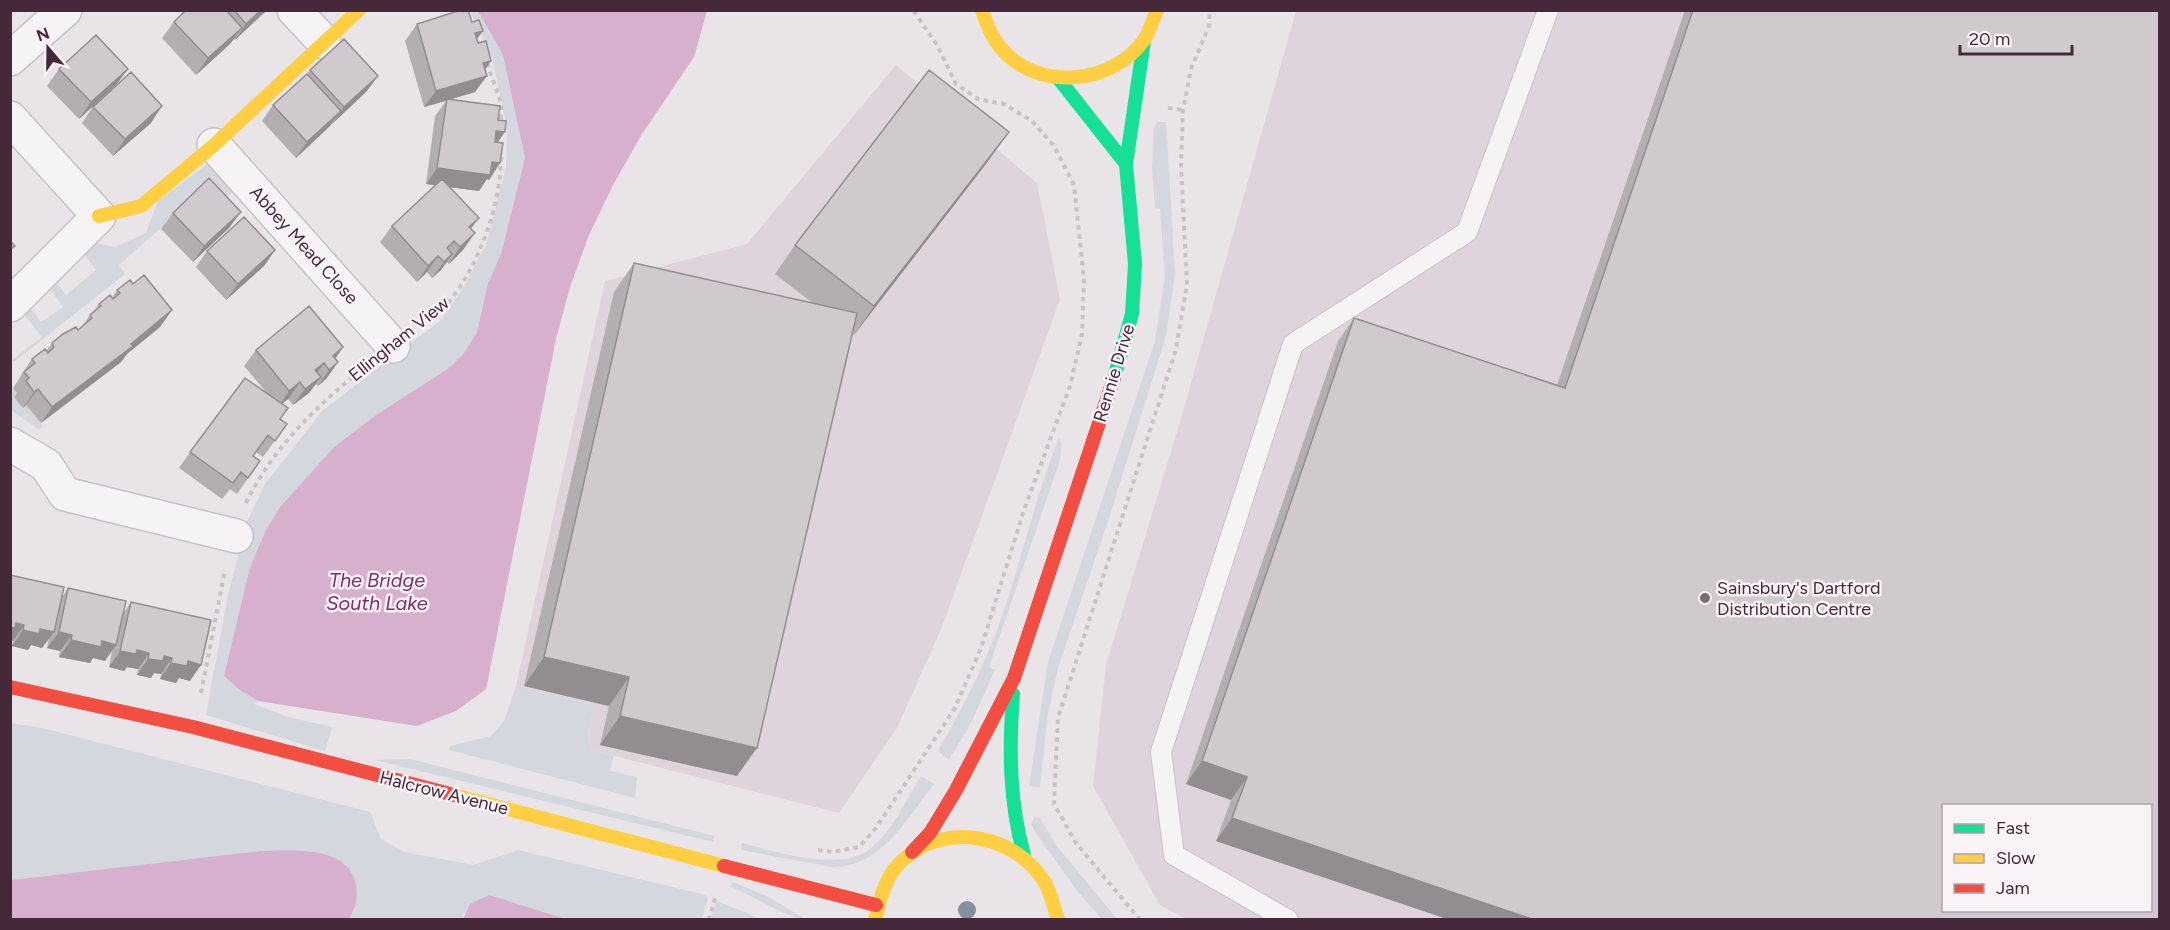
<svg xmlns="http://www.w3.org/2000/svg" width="2170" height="930" font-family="Figtree,sans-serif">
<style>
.built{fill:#e0d4dc;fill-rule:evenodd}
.green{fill:#d4d7de}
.water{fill:#d7b0ce}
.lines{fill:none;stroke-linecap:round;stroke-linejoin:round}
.lane-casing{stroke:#c7c2c5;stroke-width:22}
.street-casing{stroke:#c7c2c5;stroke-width:36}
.path{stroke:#c9c2c5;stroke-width:4;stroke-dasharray:4.5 4.5;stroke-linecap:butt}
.lane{stroke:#f6f3f5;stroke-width:20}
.street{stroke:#f6f3f5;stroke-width:33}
.fast{stroke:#16e098;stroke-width:14}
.slow{stroke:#ffcf43;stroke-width:14}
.jam{stroke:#f24e42;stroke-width:14}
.tree{fill:#858f9e}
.wall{fill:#b3aeb1}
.shaded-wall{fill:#928d90}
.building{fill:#d0cace;stroke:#928d90;stroke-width:1.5;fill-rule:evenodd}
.poi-dot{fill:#7f6a77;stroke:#f9f2f6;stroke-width:2}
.labels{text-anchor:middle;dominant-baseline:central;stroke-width:5;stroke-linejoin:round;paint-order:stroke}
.street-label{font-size:18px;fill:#46283b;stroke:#f9f2f6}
.poi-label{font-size:18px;fill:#46283b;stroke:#f9f2f6;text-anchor:start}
.water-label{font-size:20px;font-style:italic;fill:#7e2d69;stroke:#f9f2f6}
</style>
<rect width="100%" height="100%" fill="#e9e4e7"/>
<!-- built -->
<path class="built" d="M1296,11h863v908h-973l-26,-14 -67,-119 13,-121 74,-243zM1944,806h206v104h-206z
M896,65l141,118 23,116 -118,328 -45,101 -58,85 -248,-63 -3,-15 6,-30 -78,-19 89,-405 142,-37z"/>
<!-- green -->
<path class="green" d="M470,11h8l25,44 22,103 -24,96 -13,29 -11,49 -13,21 -15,15 -73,47 -42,32 -54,60 -14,23 -16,37 -26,109 17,15 17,10 -4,3 34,13 44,10 -7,24 -119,-36 22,-120 19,-73 18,-38 58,-74 118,-90 23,-33 22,-42 20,-78 1,-40 -15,-69z
M1157,122h9l9,152 -9,62 -58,185 -50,147 -10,45 -8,74 -11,-1 19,-124 107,-321 10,-64 -5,-68 -5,-1 -3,-39 2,-42z
M211,161l26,28 -23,19 -16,-13 -79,70 6,9 -111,88 -2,-2 30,-23 -18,-23 7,-5 10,13 22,-15 -17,-23 7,-5 13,16 30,-25 -18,-25 7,-4 30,6 31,-14 12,-32z
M10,385l8,9 -3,3 7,10 4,-2 17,21 -4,4 -28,-20z
M1059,438l3,8 -3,17 -70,204 6,3 -24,53 -22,37 -11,-9c23,-40 44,-80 60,-124 23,-62 36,-128 61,-189z
M516,686l78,19 -6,30 3,15 23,6 -4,15 27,6 -2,21 -186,-48 1,-4 41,-10 13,-15z
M10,723l32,5 328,84 11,27 24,13 68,13 45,-15 184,44 6,3 -6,22h-136l-77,-24 -26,19v5h-115l7,-10 -10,-44 -12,-8 -27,-6h-46l-249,29z
M410,759l304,77 -1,6 -338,-82z
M921,776l13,8c-27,35 -54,84 -102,83l-91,-17 1,-7c34,9 100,30 129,5 22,-18 35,-48 50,-72z
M1034,817l6,1 16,27 61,74h-15l-24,-27 -42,-59 -5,-9z
M733,882l36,15 36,22c-17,0 -54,-25 -74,-32z
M717,901l44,18h1h-52z"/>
<!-- water -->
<path class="water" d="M478,11h229l-13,46 -52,77 -29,51 -24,50 -19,52 -14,52 -70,350 -30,22 -39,15 -159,-25 -17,-10 -17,-15 26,-109 16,-37 14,-23 54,-60 42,-32 73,-47 15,-15 13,-21 11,-49 13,-29 24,-96 -22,-103z
M260,851c30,0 89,-7 96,34 2,14 0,23 -8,35l-337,-1v-39z
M489,895l77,24h7h-110l7,-15z"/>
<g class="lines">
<!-- lane casing -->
<g class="lane-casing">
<path id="lane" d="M1288,920l-114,-65 -13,-103 132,-408 174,-112 81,-222"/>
</g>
<!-- street casing -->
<g class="street-casing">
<path id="street" d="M294,10l30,32
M10,59l55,-49
M10,118l89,98 -89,89
M214,145l179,201
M10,444l36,21 19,29 171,42"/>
</g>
<!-- path -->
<path class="path" d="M487,63l14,40v22
M1168,108l15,2
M420,325c9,-7 22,-14 29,-23 30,-37 52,-98 52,-145
M246,503c26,-54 71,-98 118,-135
M201,693l24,-123
M818,850l14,2 27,-5 17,-19 79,-120 26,-60 43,-138 46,-124 12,-52 2,-54 -10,-95 -20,-39 -22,-25 -28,-17 -26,-5 -22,-15 -19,-39 -24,-35
M709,920l6,-22
M1140,920l-64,-77 -22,-39 4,-86 118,-369 11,-64 -6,-119 2,-56 8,-41 18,-43 1,-16"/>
<!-- lane -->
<use href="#lane" class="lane"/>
<!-- street -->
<use href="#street" class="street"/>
<!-- fast -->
<path class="fast" d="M1058,78l68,86 9,100 -3,50 -18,64
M1126,164l18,-123
M1013,694c-4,55 -4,107 11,161"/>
<!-- slow -->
<path class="slow" d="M982,10c4,13 9,26 18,37 36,45 112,38 144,-7 6,-9 9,-20 13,-30
M99,216l42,-10 73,-61 145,-135
M454,795l270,71
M875,920c6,-23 10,-45 29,-61 42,-38 111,-24 140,22 7,11 10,27 14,39"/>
<!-- jam -->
<path class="jam" d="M10,687l183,40 261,68
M912,852l18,-19 26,-43 58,-112 100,-300
M724,866l152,39"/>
</g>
<!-- trees -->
<circle class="tree" cx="967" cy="910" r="9"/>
<!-- wall -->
<path class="wall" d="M186,10h81l-32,30 -2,-1 -3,5 -34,31 -34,-37 12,-16z
M1685,10h475v910h-710l-234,-79 15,-41 -45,-16 152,-443 16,-23 203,67z
M417,24l60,16 8,30 -10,22 -26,8 49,20v22l2,21 -11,17 -2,-1 -8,12 -29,-4 21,42 -8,21 -14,14 -2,-2 -6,8 -9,8 -5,-6 -10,10 -37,-40 12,-16 44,-41 -10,-1 9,-68 11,-15 -22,6 -19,-66z
M59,69h69l-12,16 -37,34 -32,-33z
M310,70l68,6 -12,16 -70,66 -34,-37 11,-16 34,-31z
M93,107l58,16 -38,33 -31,-33z
M989,160l-135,175 -2,-2 -115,443 -137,-31 9,-39 -85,-20 90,-394 20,-29 180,41 -39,-30 20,-29z
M173,213l56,15 -36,34 -32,-33z
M275,250l-11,16 -38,34 -30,-33 11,-16z
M133,284l39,26 -12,17 -33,27 -6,8 -80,61 -15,-18 -3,3 -9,-11 3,-4 -4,-5 8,-12v-1l11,-16 14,-8 6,-8 29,-15 9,-13 4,-4 5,-7 13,-6 5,-8z
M343,347l-8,12 3,3 -12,17 -8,7 -2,-2 -7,9 -16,12 -5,-6 -6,5 -1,15 6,5 -24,33 -7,-5 -3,4 7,5 -23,33 -7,-5 -8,10 -43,-31 11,-16 76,-60 -22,-26 12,-16z
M10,575l51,24 7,-11 55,26 8,-12 59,79 -11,-3 -3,5 -16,-4 1,-5 -7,-1 -3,5 -14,-3 1,-6 -11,-2 -3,4 -15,-4 3,-17 -7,11 -12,-3 -3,5 -31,-6 1,-6 -13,-3 2,-10 -7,10 -11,-3 -3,5 -16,-4 1,-5z"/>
<!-- shaded-wall -->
<path class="shaded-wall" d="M261,10h6l-32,30 11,-16z
M242,28l-12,16 -34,31 12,-17z
M483,31l-12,16 4,-14z
M491,61l-11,16 3,-14z
M128,69l-12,16 -37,34 12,-17z
M378,76l-12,16 -33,31 11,-16z
M487,76l-12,16 -51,15 12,-16z
M162,106l-11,17 -38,33 12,-17z
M341,111l-12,16 -33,31 11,-16z
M496,131l9,1 -12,17z
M1009,132l-20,28 -135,175 20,-29z
M492,162l8,1 -11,17 -2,-1 -8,12 -53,-7 11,-16z
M241,212l-12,16 -36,34 11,-16z
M479,218l-12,16 2,-7z
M475,233l-12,17 -14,14 11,-17z
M275,250l-11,16 -38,34 12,-16z
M452,254l-11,16 -9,8 12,-16z
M438,256l-11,16 -10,10 11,-16z
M172,310l-12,17 -33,27 -6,8 -80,61 11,-16z
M343,347l-11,16 1,-7z
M338,362l-12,17 -8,7 11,-16z
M324,363l-12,17 3,-10z
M321,377l-12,16 -16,12 12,-16z
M300,382l-12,17 -10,8 11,-16z
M38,389l-12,16 -3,3 11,-16z
M16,623l8,2 -11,16h-3v-14z
M40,629l14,3 -12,16 -11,-3 -3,5 -16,-4 11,-16z
M59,632l13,3 -12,16 -13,-3z
M71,640l31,1 14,4 -11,16 -12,-3 -3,5 -31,-6z
M137,650l12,3 -11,16 -11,-2 -3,4 -15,-4 11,-16z
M164,656l8,2 -11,16 -7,-1 -3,5 -14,-3 11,-16z
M544,657l85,20 -20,29 -85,-20z
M188,661l13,4 -11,16 -11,-3 -3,5 -16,-4 11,-16z
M620,716l137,32 -20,28 -137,-31z
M1202,761l45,16 -16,23 -45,-16z
M1232,818l303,102h-85l-234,-79z"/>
<!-- building -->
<path class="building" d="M186,10h40l16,18 -34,30 -34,-36z
M234,10h27l-15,14z
M461,10h7l4,12 7,-2 4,11 -8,2 3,10 8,-2 5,20 -8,2 4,13 -51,15 -19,-67z
M1693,10h467v910h-625l-303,-102 15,-41 -45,-16 152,-443 211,70zM1944,806h207v104h-207z
M96,35l32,34 -37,33 -32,-33z
M344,39l34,37 -34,31 -34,-37z
M929,70l80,62 -135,174 -79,-61z
M131,72l31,34 -37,33 -32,-32z
M307,74l34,37 -34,31 -34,-37z
M447,99l53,7 -2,14 8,1 -1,11 -9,-1 -1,11 8,1 -3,20 -8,-1 -2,13 -53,-7z
M209,178l32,34 -37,34 -31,-33z
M442,179l37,39 -10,9 6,6 -15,14 -6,-6 -7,7 5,6 -8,8 -6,-6 -10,10 -36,-40z
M244,217l31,33 -37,34 -31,-33z
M10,241l5,5 -5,4z
M634,263l223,50 -100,435 -137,-32 9,-39 -85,-20z
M144,275l28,35 -41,34 2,2 -81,61 -14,-18 -4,3 -8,-11 3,-3 -5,-6 11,-9 -3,-4 13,-10 3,4 6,-6 -2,-4 11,-9 13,-7 2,3 14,-12 -2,-3 11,-9 -2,-2 11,-9 3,4 7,-6 -3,-3 13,-10 3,4z
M309,306l34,41 -10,9 5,6 -9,8 -5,-7 -9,7 6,7 -16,12 -5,-7 -11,9 -33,-41z
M245,378l43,30 -8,11 7,5 -12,17 -7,-6 -15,21 7,5 -12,17 -7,-6 -8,11 -43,-31z
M10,575l54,12 -10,45 -14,-3 -1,5 -16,-4 1,-5 -8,-2 -1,5 -5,-1z
M68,588l58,13 -10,44 -14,-4 -1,6 -30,-7 1,-5 -13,-3z
M131,602l80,18 -10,45 -13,-4 -1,5 -16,-3 1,-5 -8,-2 -1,5 -15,-2 1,-6 -12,-3 -1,4 -16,-3z"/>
<!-- markers -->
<circle class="poi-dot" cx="1705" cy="598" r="6"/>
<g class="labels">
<!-- street labels -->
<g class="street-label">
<text transform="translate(304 245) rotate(48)">Abbey Mead Close</text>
<text transform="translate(399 339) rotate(-39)">Ellingham View</text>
<text transform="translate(1114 373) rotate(-73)">Rennie Drive</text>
<text transform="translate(444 793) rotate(14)">Halcrow Avenue</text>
</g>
<!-- poi labels -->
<g class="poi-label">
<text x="1717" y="588">Sainsbury's Dartford<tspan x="1717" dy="21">Distribution Centre</tspan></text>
</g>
<!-- water labels -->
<g class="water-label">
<text x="377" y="580">The Bridge<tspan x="377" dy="23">South Lake</tspan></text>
</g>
</g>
<!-- border -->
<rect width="2170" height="930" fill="none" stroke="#46283b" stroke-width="24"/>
<!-- legend -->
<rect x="1942" y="804" width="210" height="108" fill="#f9f2f6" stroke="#b1a1ab" stroke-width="1.5"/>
<rect x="1954" y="824" width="30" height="9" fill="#16e098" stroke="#b1a1ab" stroke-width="1.5"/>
<text x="1996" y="834" font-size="18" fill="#46283b">Fast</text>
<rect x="1954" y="854" width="30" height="9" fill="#ffcf43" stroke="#b1a1ab" stroke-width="1.5"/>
<text x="1996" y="864" font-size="18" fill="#46283b">Slow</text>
<rect x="1954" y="884" width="30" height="9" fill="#f24e42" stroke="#b1a1ab" stroke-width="1.5"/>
<text x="1996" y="894" font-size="18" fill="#46283b">Jam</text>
<!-- north arrow -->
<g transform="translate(48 48) rotate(340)" stroke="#f9f2f6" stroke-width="4.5" paint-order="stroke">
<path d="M0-4.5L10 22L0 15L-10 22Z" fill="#46283b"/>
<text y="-9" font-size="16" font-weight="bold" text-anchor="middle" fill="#46283b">N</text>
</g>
<!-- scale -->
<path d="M1960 45v9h112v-9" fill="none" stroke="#46283b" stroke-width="3"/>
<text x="1969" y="45" font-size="18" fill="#46283b" stroke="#f9f2f6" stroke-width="4.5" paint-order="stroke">20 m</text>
</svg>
